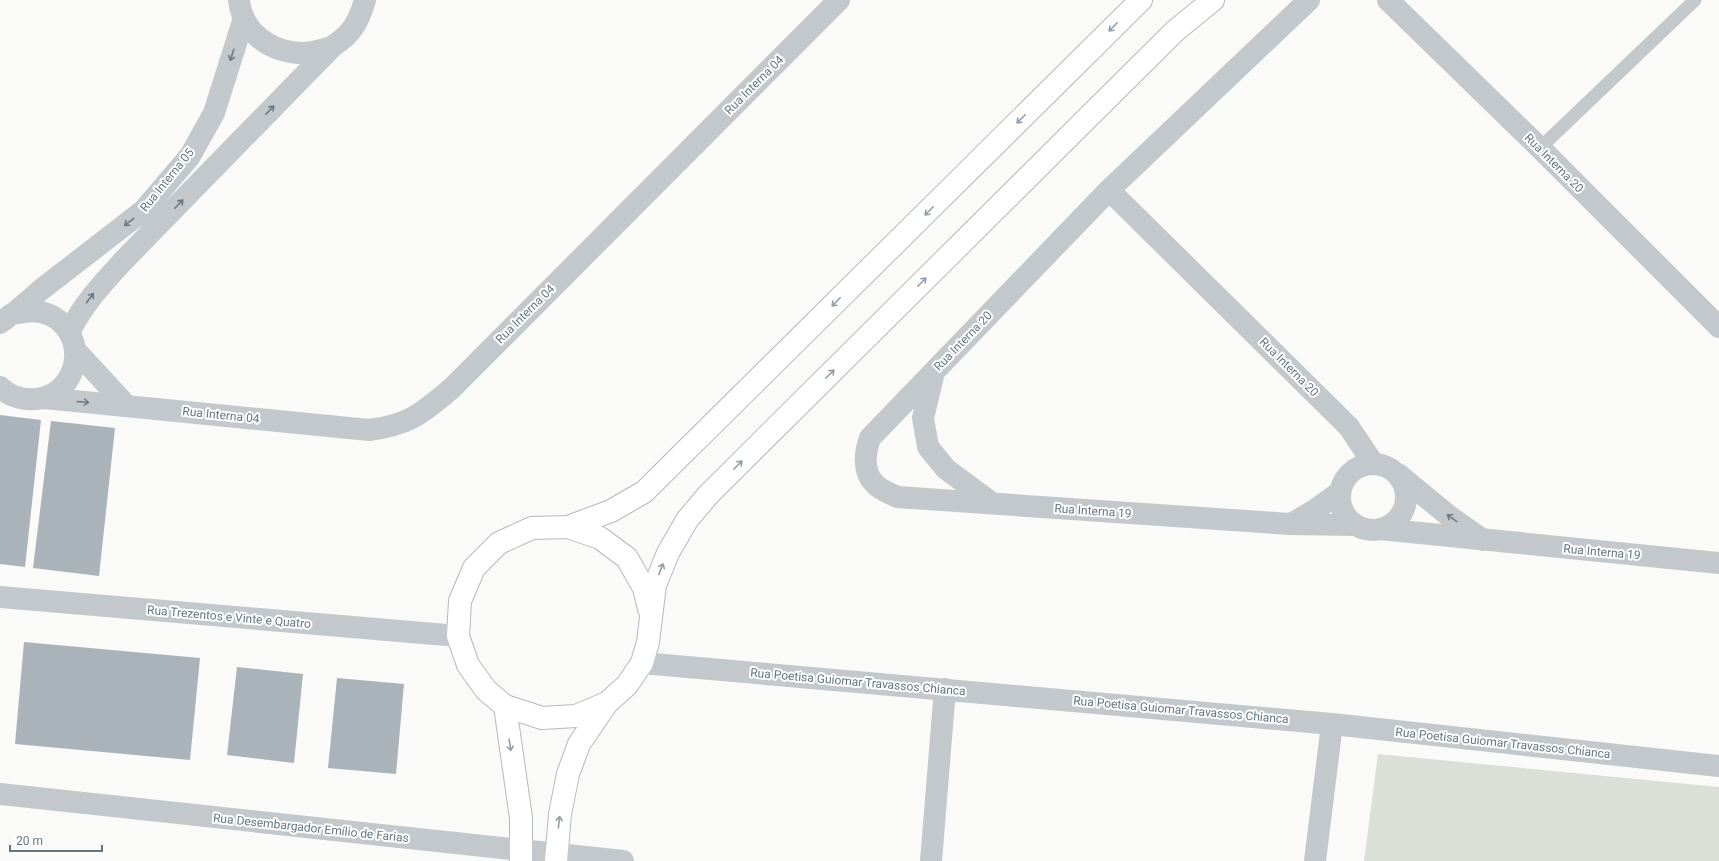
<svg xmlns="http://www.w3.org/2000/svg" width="1719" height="861" font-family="Roboto,sans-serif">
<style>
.green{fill:#dadfd7}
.building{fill:#aab3b9}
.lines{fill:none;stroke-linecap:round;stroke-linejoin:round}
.secondary-casing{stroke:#b3babf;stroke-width:24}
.service{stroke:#c3c8cc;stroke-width:13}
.minor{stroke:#c3c8cc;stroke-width:22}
.tertiary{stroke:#c3c8cc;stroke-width:22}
.secondary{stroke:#fff;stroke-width:22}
.oneway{stroke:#939fa8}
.oneway2{stroke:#6a7a87}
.labels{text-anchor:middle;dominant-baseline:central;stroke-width:4;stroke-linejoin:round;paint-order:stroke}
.street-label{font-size:12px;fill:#657683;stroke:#fff}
</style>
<rect width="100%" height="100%" fill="#fafaf8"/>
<!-- green -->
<path class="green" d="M1378,754l341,33v74h-355z"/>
<!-- building -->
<path class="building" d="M0,415l41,5 -16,147 -25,-3z
M51,421l64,7 -16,148 -66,-8z
M24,642l176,16 -10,102 -175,-16z
M237,667l66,7 -9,89 -67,-8z
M337,678l67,6 -8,90 -68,-6z"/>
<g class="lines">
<!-- secondary casing -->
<g class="secondary-casing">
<path id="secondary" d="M568,527l32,11 27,20 17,30 5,21
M607,703l-31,13 -34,2 -37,-12 -19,-16 -18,-25 -10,-29 2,-35 14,-33 25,-25 33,-15 36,-1 43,-16 33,-19 497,-492
M505,706l16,112v43
M556,861l4,-47 8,-40 11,-30 28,-41 20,-18 15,-22 6,-21 7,-57 13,-32 19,-33 21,-25 467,-464 38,-31"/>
</g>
<!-- service -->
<path class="service" d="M1540,148l155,-148"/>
<!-- minor -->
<path class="minor" d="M239,0c4,40 47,61 82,50 4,-1 8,-2 12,-4 19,-12 26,-25 32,-46
M1309,0l-200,190 -239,248c-5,14 -8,34 5,46 5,6 15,9 22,13l393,27 65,1
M1388,0l152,148 179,179
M1109,190l240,237 24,36
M13,314l29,-25 102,-79 46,-54 24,-43 30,-95
M0,323c4,-2 8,-7 12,-9 4,-1 9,-1 12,-2 40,-7 65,37 43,69 -7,10 -18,17 -31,18 -14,1 -26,-2 -36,-12
M70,331c13,-27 34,-49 55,-72l207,-212
M76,351l50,54
M934,372l-11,46 5,29 18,22 46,34
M44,398l325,32c40,-5 52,-16 82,-41l388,-389
M1340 497a33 33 0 1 1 66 0a33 33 0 1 1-66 0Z
M1398,474l51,42 34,24
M1291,524l24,-14 25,-18
M1380,529l339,34
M0,597l458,39
M0,794l623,67
M931,861l14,-172
M1315,861l17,-137"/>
<!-- tertiary -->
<path class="tertiary" d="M642,663l690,61 387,42"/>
<!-- secondary -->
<use href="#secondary" class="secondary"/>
</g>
<!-- one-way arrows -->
<defs><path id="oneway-shaft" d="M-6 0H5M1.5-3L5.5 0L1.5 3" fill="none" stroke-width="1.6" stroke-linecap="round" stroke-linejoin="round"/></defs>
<g class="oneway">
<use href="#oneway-shaft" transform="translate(1113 27) rotate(135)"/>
<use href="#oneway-shaft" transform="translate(1021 119) rotate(135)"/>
<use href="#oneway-shaft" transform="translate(929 211) rotate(135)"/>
<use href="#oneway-shaft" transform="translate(922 282) rotate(-45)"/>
<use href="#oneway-shaft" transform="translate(836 302) rotate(135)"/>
<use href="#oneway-shaft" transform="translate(830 374) rotate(-45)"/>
<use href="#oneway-shaft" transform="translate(738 465) rotate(-45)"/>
<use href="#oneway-shaft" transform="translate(661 569) rotate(-68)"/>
<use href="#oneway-shaft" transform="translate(510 745) rotate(81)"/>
<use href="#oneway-shaft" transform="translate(559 822) rotate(-84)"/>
</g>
<g class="oneway2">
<use href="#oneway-shaft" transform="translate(232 55) rotate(108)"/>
<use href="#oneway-shaft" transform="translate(270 110) rotate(-46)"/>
<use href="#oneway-shaft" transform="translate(179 204) rotate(-46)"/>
<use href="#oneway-shaft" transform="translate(129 222) rotate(142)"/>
<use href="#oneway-shaft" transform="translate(90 298) rotate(-53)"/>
<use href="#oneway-shaft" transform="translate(83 402) rotate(5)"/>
<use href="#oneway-shaft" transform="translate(1452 518) rotate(-144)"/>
</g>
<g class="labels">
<!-- street labels -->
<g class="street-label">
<text transform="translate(754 85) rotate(-45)">Rua Interna 04</text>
<text transform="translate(1554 163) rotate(45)">Rua Interna 20</text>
<text transform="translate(167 180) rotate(-51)">Rua Interna 05</text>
<text transform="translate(525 314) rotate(-45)">Rua Interna 04</text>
<text transform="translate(963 341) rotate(-46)">Rua Interna 20</text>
<text transform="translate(1289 367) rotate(45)">Rua Interna 20</text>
<text transform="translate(221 415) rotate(6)">Rua Interna 04</text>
<text transform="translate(1093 511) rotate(4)">Rua Interna 19</text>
<text transform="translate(1602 552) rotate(5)">Rua Interna 19</text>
<text transform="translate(229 617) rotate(5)">Rua Trezentos e Vinte e Quatro</text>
<text transform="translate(858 682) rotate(5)">Rua Poetisa Guiomar Travassos Chianca</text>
<text transform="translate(1181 710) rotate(5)">Rua Poetisa Guiomar Travassos Chianca</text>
<text transform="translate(1503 743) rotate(6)">Rua Poetisa Guiomar Travassos Chianca</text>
<text transform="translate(311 828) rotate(6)">Rua Desembargador Emílio de Farias</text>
</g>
</g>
<!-- scale -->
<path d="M10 845v6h92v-6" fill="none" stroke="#657683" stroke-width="2"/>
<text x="16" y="845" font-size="12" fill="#657683" stroke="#ffffff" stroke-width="3" paint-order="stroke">20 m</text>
</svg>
